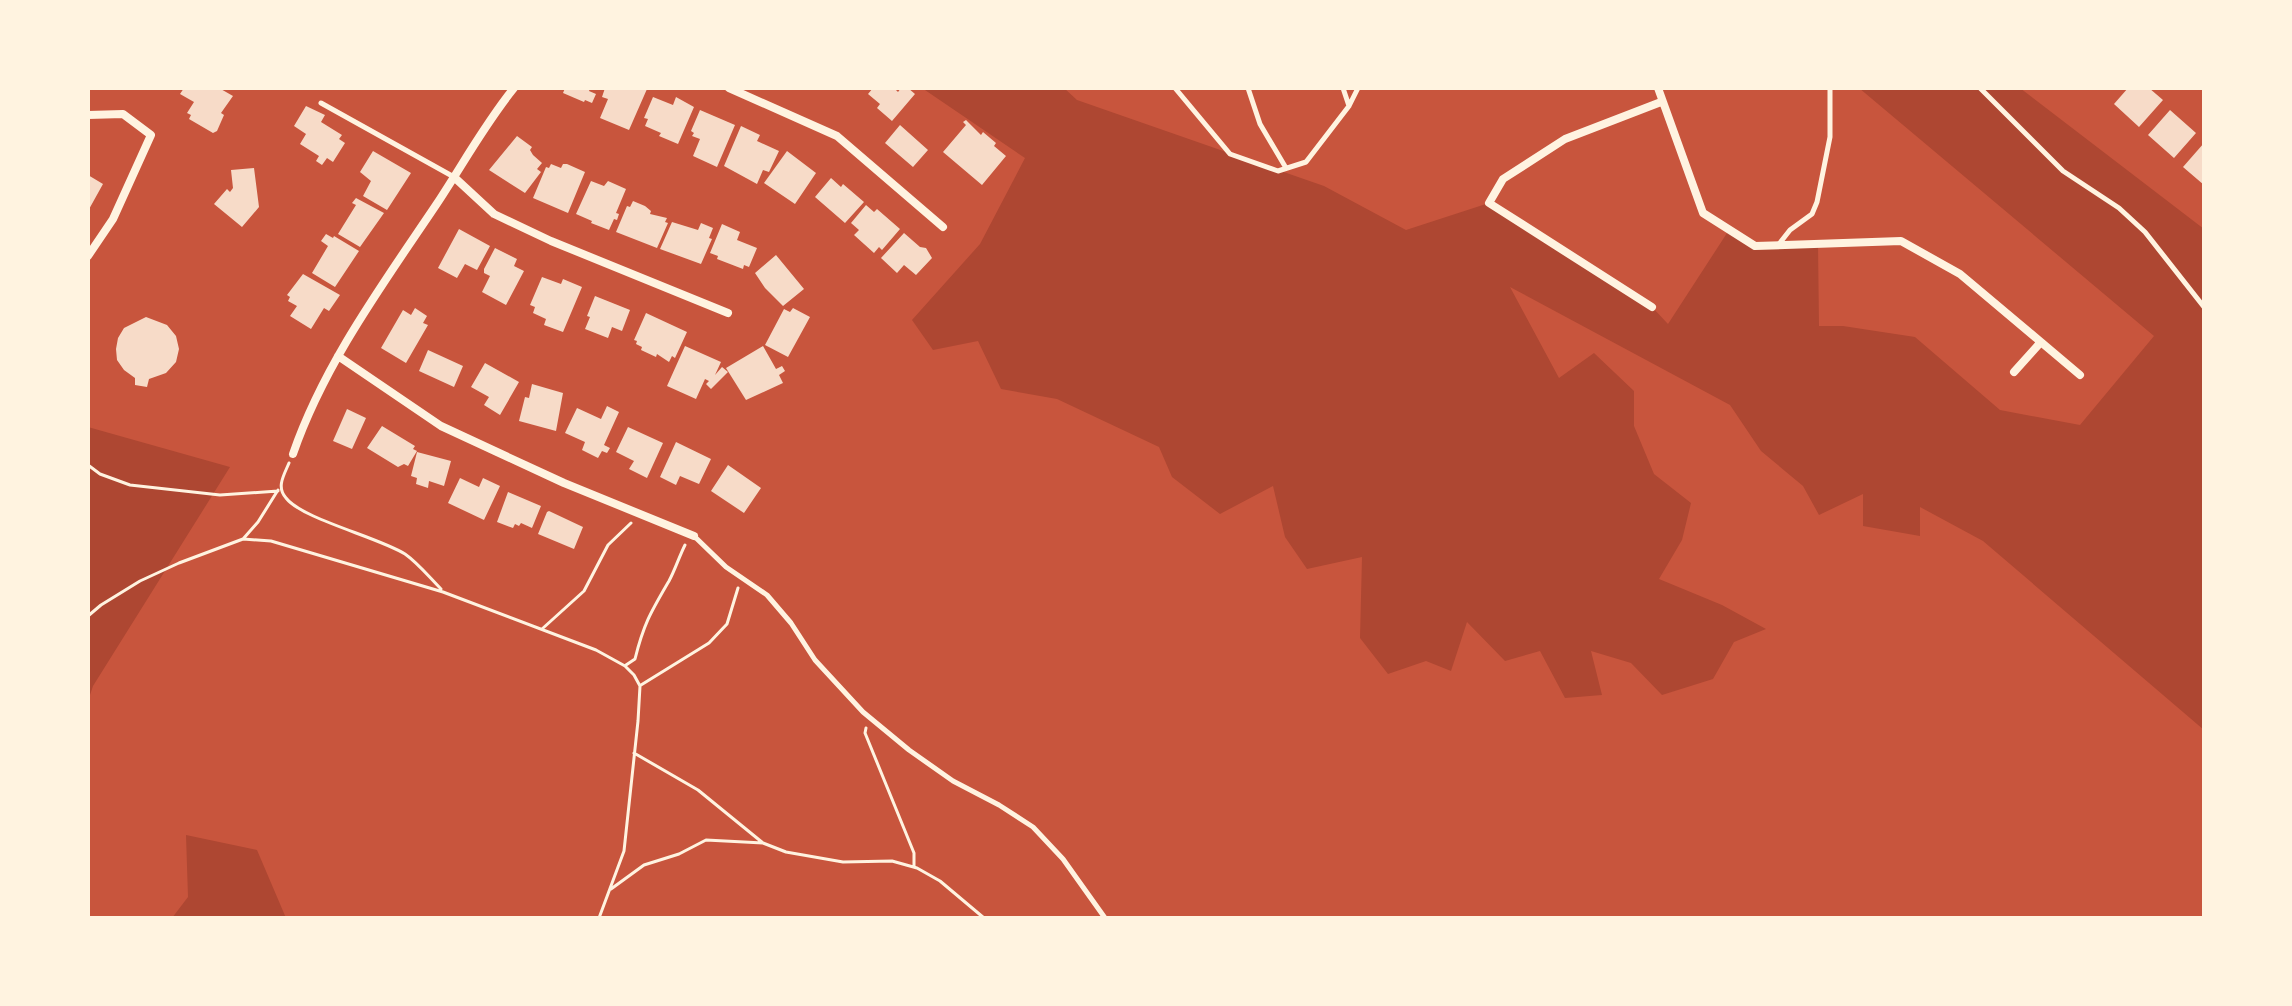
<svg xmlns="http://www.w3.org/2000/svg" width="2292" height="1006" font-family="'Golos Text',sans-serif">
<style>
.green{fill:#ae4732}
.building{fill:#f7dbc8}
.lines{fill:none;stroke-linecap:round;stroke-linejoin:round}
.path{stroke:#fff3e0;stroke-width:3}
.service{stroke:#fff3e0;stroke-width:5}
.minor{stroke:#fff3e0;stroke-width:8}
</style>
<rect width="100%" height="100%" fill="#c8553d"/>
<!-- green -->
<path class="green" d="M922,88h142l13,12 247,86 82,44 83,-27 163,104 16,17 61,-94 26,16 63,-2 1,82h24l72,11 85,73 80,15 74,-89 -295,-248h161l184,141v501l-221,-189 -63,-34v29l-57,-10v-32l-44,21 -16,-29 -42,-35 -31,-46 -220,-118 49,91 35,-25 40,38v35l20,48 37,29 -9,37 -23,39 63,26 44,24 -32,13 -21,37 -51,16 -31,-32 -40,-12 11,44 -37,3 -25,-47 -35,10 -38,-39 -16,49 -25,-10 -38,13 -28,-36 2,-81 -55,12 -22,-32 -12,-51 -53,28 -48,-37 -13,-30 -102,-48 -56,-10 -23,-48 -45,9 -21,-30 68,-76 45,-86z
M88,427l142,40 -137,219 -5,15z
M186,835l71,15 29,68h-114l16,-21z"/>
<!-- building -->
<path class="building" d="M184,88h35l14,8 -12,17 3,2 -7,16 -4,2 -24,-14 2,-4 -4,-2 7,-11 -14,-8z
M565,88h25l-1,3 7,3 -4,9 -7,-3 -1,2 -21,-9z
M605,88l42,1 -18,41 -29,-12 8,-19 -6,-2z
M873,88h21l4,4 3,-4h7l7,6 -23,27 -15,-13 3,-4 -12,-10z
M2128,88h21l14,12 -24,27 -25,-23z
M653,97l20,8 3,-8 18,10 -16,37 -19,-8 2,-3 -16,-7 3,-7 -4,-1z
M306,106l19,9 -4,7 21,13 -3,4 6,4 -12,19 -6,-4 -5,7 -6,-4 3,-5 -19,-12 6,-10 -12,-8z
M700,110l35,15 -18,42 -24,-11 7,-17 -8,-3 2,-3 -3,-2z
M2170,110l26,23 -22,25 -26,-23z
M966,120l15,15 2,-3 13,11 -2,3 12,10 -24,29 -39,-33 23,-27 -3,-3z
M900,125l28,25 -15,17 -28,-24z
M741,126l19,9 -3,6 22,10 -10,21 -6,-2 -6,14 -33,-18z
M517,136l15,11 -2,3 3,5 9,8 -5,6 4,3 -16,21 -36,-23z
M2204,143v42l-21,-18z
M373,151l38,22 -24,37 -24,-14 8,-15 -11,-9z
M787,151l29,22 -21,31 -31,-21z
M551,164l10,4 2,-4h4l18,8 -17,41 -35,-15 13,-31 3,1z
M254,168l5,39 -17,20 -28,-23 13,-15 3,3 3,-4 -2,-18z
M88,175l15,9 -15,27z
M831,178l10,9 2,-3 21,18 -19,21 -30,-26z
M591,181l13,5 4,-5 18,8 -10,24 3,1 -2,6 -3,-1 -5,11 -18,-7 1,-2 -16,-7z
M356,198l28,15 -24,34 -22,-13 18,-29 -4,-2z
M633,201l12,5 6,5 -1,3 17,4 -2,4 3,1 -11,25 -41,-16 11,-26 3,1z
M866,205l8,7 3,-3 23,20 -18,21 -3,-3 -5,6 -20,-18 5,-5 -8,-7z
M672,222l26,8 3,-7 12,5 -4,10 3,1 -11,25 -41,-15z
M722,224l18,8 -3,8 20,8 -8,19 -5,-2 -1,4 -26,-10 1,-3 -8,-3z
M459,229l31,17 -13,24 -12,-6 -8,14 -19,-10z
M904,233l16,14 6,1 6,10 -16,17 -12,-10 -7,8 -16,-15z
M326,234l7,4 1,-2 25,15 -24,36 -23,-14 16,-27 -7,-5z
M495,248l22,11 -3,7 10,5 -18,34 -24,-13 8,-16 -6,-3v-4z
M776,255l28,34 -21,17 -18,-18 -10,-15z
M303,274l37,21 -11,16 -5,-3 -13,21 -21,-13 7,-10 -9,-5 2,-4 -3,-2z
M542,277l19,7 2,-5 19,8 -19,45 -19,-7 2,-6 -13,-6 2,-6 -5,-2z
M595,296l35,14 -8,21 -10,-4 -4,11 -23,-9 5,-12 -3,-1z
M415,308l12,8 -4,7 5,2 -22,38 -25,-15 22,-38 8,5z
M793,308l17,9 -22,40 -23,-12 19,-36 6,3z
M646,313l41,19 -12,26 -3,-2 -3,6 -12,-8 -1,3 -15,-7 1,-3 -6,-3 1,-3 -3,-1z
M146,317l21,8 9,11 3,13 -3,13 -10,11 -17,6 -2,8 -12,-2v-7l-11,-8 -7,-10 -1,-11 2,-11 6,-10z
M685,346l36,16 -6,13 7,-8 6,5 -17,17 -5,-5 3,-3 -4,-2 -9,20 -29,-13z
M763,346l13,23 6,-3 3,5 -6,4 4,8 -37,17 -20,-32z
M428,350l35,16 -9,21 -35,-16z
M485,363l34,19 -19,33 -16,-10 5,-8 -18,-10z
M532,384l31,9 -7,38 -37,-10 6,-24 4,1z
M607,406l12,6 -15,33 6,3 -3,5 -5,-2 -4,7 -16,-8 3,-8 -20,-9 12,-25 24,11z
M347,409l19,9 -14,31 -19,-8z
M382,426l33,20 -2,3 4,2 -9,15 -4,-2 -6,3 -31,-19z
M628,427l35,16 -16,35 -18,-9 5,-8 -18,-9z
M676,442l35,17 -12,25 -19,-8 -4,9 -16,-8z
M417,452l34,9 -7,25 -15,-5 -1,7 -12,-4 1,-6 -6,-2z
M728,465l33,23 -17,25 -33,-22z
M460,478l19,9 4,-9 17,8 -16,34 -36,-17z
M508,492l33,14 -9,22 -11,-5 -2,3 -4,-2 -2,4 -16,-6z
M549,511l34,16 -9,22 -36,-15 9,-22z"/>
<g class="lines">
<!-- path -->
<path class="path" d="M289,463c-5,12 -13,24 -3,35 16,21 92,39 119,56 13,9 25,24 36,35
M88,465l12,9 30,11 90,10 58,-4
M243,539l15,-17 20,-32
M88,616l13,-11 39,-24 39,-18 64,-24 28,2 172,51 153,58 29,16 9,9 6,11 -2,35 -14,130 -25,67
M542,629l42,-38 24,-46 23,-22
M626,665l9,-6c9,-36 16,-47 34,-78 6,-11 10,-24 16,-36
M641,685l68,-42 18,-19 11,-36
M866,728l-1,5 49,120v14
M634,753l64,37 65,53 23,9 57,10 49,-1 25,7 23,13 44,37
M611,889l33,-24 35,-11 27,-14 57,3"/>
<!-- service -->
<path class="service" d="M1175,88l55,66 48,17 28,-9 43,-56 9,-18
M1248,88l12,36 26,44
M1343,88l6,18
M1980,88l83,83 56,37 26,24 59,75
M321,103l133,74
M1779,244l11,-14 22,-16 5,-12 13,-65v-49
M694,536l32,31 41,28 24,28 24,37 48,52 46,38 44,31 46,24 34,22 30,32 42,59"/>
<!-- minor -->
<path class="minor" d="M729,88l108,48 106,91
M1658,88l45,125 52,33 146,-5 59,33 120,101
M88,115l35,-1 28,21 -38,84 -25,37
M454,177l40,37 57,27 177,72
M1652,307l-163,-104 14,-24 62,-40 96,-37
M338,356l103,70 123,57 130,53
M2014,372l26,-29
M293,454c31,-90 90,-170 143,-249 26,-39 48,-80 78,-117"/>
</g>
<!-- border -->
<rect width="2292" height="1006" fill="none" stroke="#fff3e0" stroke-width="180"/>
</svg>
